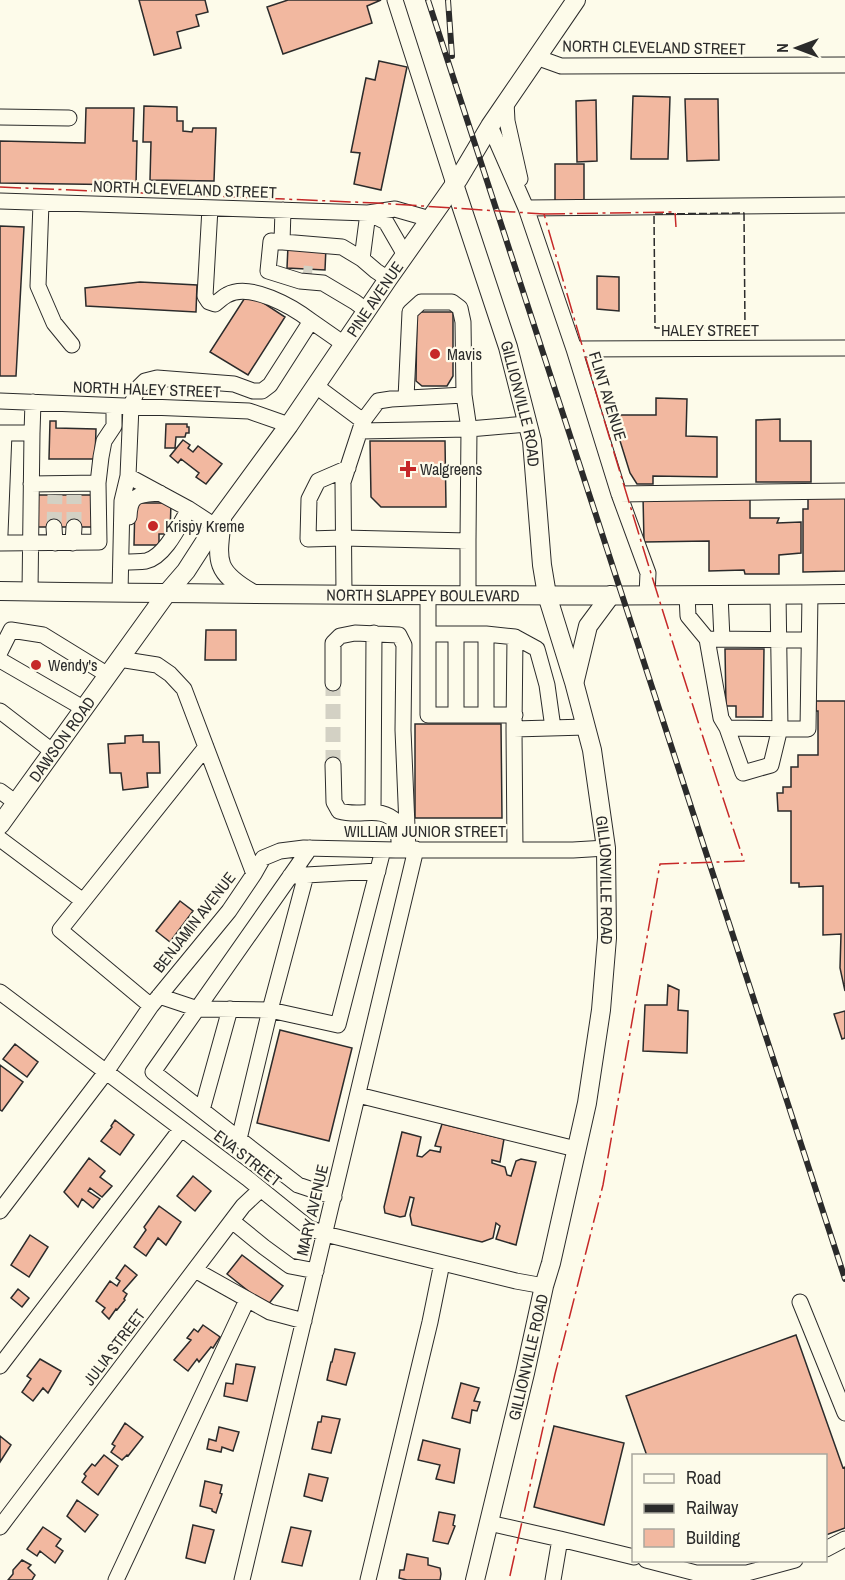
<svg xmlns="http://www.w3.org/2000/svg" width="845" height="1580" font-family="'Archivo Narrow',sans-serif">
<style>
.building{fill:#f2b8a0;stroke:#2b2b2b;stroke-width:1.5}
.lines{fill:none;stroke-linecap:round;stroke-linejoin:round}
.minor-tunnel{stroke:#d3d1c4;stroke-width:15;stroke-dasharray:15 8;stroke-linecap:butt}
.minor-casing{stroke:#2b2b2b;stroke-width:17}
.major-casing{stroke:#2b2b2b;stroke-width:20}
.minor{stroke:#fdfbea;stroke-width:15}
.major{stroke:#fdfbea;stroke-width:18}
.rail-casing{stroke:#2b2b2b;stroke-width:6}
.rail{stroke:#fdfbea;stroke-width:4;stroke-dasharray:11;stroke-linecap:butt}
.fence{stroke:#2b2b2b;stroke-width:1.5;stroke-dasharray:8 3;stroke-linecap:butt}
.power{stroke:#c62828;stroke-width:1.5;stroke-dasharray:21 4.5 3 4.5;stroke-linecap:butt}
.poi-dot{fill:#c62828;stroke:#fdfbea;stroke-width:2}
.labels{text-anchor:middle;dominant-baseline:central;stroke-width:4.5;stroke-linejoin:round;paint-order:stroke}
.street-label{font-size:16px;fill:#2b2b2b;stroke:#fdfbea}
.poi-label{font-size:16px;fill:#2b2b2b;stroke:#fdfbea;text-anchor:start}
</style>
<rect width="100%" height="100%" fill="#fdfbea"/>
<!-- building -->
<path class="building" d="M139,0h66l3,12 -12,3 3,11 -22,6 4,16 -27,7z
M288,0h93l-14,6 5,17 -89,31 -16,-47z
M379,61l28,6 -26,123 -27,-6 6,-31 -9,-1 15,-74 9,2z
M633,96l37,1 -2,62h-37z
M685,99h33l1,61 -32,1z
M596,100l1,61 -20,1 -1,-61z
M144,106l33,1v14h6v10l9,1 1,-4h23l-2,53 -64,-1 1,-38h-8z
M86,108h48l-1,33h4l-1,44 -136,-2v-42l85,2z
M555,164h29v38h-29z
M0,226l24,1 -8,149h-16z
M288,246l38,1 -1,23 -38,-2z
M597,276l22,1v34l-22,-2z
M140,282l57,3 -1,27 -110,-6 -1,-18z
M248,293l37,24 -37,58 -38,-23z
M417,312h36v64l-6,10h-25l-6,-5z
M656,398l31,1 -1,37 31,1v40l-64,-1v8h-16l-7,-11 -18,-58h44z
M780,419v22h31v41h-55v-62z
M50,421h6v7l40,1 -1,30h-46z
M166,424h21v3h2v6h-3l-1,4h-9l-1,11h-10z
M183,440l7,5 -2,3 5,4 5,-6 24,18 -16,20 -10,-7 3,-4 -18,-14 -3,4 -8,-7z
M370,441h75l1,66h-65l-10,-10z
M750,494v24h29l-2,5 24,-1v31l-22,2v19h-34l-1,-4 -35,1v-30l-65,1 -1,-46z
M38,495h54v32h-54z
M808,495h37v76l-42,1v-63h5z
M135,503h36l-1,31h-11v11h-25z
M206,630h30v30h-31z
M725,649h39l-1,68h-27v-11h-10z
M816,701h29v290l-5,-23 1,-34 -18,1v-49l-24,1v-4h-8v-72h-13l-1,-18h6v-6h8v-20h7v-12h20v-44h-2z
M415,724h86l1,94h-87z
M143,735v7h16l1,31h-13l1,14 -25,3 -2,-17h-11l-2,-29 17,-1v-7z
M180,901l13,10 -23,31 -14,-11z
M668,985l11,5 -1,20 10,1 -1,42 -44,-2 2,-46h22z
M845,1011v27l-3,1 -8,-25z
M280,1030l72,18 -23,93 -72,-18z
M15,1044l23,18 -11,15 -24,-18z
M0,1065l23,17 -21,29 -2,-1z
M115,1120l19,15 -14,20 -19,-14 11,-14 -1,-1z
M442,1124l62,15 -4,23 -8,-2v3l13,4 2,8 4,1 5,-15 5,-2 15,3 -20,83 -20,-6 4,-13 -4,-3 -3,15 -11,4 -70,-17 -2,-10 4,-17 -4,-1 -5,19 -5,1 -15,-4 -1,-6 18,-75 19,5 -4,19 5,1 8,-7 10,2 1,-5 -6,-1z
M89,1158l16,13 -5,6 12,9 -10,11 -12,-9 -2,3 12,8 -7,9 -11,-9 -4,8 -14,-15z
M193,1176l18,15 -16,20 -18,-15z
M159,1206l22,16 -15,23 -8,-7 -12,18 -12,-9 12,-17 -2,-3z
M30,1235l18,12 -19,30 -18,-12z
M242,1255l41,31 -16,20 -40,-32z
M125,1265l12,10 -14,16 4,3 -3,5 1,1 -8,10 -1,-1 -7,10 -7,-7 3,-4 -9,-7 14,-20 7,5 3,-5 -4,-3z
M18,1289l11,9 -7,9 -11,-9z
M203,1325l17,12 -7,11 -2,-1 -12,15 -2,-3 -9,12 -14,-11 17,-20 -4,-2 7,-9 4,3z
M796,1335l47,133 2,-1v61l-19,7v-79h-179l-21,-60z
M335,1349l20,4 -9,32 -19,-5 4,-18h1z
M40,1359l21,12 -13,22 -5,-5 -10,13 -11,-9 9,-13 -4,-3z
M236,1364l19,3 -8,34 -23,-5 2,-13 7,1z
M461,1383l18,5 -5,13 6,1 -3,9 -5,-1 -2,13 -18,-5z
M322,1416l18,3 -9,34 -19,-4 6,-27h3z
M125,1423l18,14 -15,19 -1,-1 -5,5 -11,-8 4,-6 -3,-2z
M554,1426l70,17 -20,82 -70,-18z
M219,1427l20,5 -6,19 -11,-4 -1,5 -14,-3 2,-10 7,2z
M0,1436l11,9 -11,17z
M423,1440l37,9 -6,34 -18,-4 4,-14 -22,-5z
M104,1455l14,11 -20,29 -16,-13 4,-6 -2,-2 8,-10 3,2z
M309,1474l19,4 -6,23 -18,-5z
M205,1481l17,4 -2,8 2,1 -6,19 -4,-2v-2l-12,-3z
M77,1500l21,15 -13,17 -18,-16z
M439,1512l16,3 -2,10 2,1 -7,18 -15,-3z
M193,1525l21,5 -9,33 -19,-5z
M43,1527l18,12 -5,7 7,5 -8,12 -15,-12 -3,5 -10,-7z
M291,1527l20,4 -9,35 -20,-4z
M407,1554l21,4v7l12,3 1,6 -1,6h-33l-8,-2 1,-8h4z
M22,1560l9,5 -3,3 7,7 -3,5h-24l5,-6v-4z"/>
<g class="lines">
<!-- minor-tunnel -->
<path class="minor-tunnel" d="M303,273l9,1
M54,527l1,-32
M74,527v-32
M333,765v-82"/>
<!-- minor casing -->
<g class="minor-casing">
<path id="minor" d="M395,0l59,184
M536,57l25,9 284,-1
M506,102l1,19 13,58
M0,117l69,1
M490,126l36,82 48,141 45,145 29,79 -1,22
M0,201l368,12 27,-4 35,10
M41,203l-3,83 16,37 18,22
M526,208l319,-3
M368,213l18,9 19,33
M282,242l1,-32
M362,259l6,-46
M367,311l-12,-9 -32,-19 -23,-2 -32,-10 3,-30 71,6 20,12 14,12 12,8
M311,321l33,23
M574,349l271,-1
M316,386l47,35 -20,61 1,112
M406,398l4,-86 11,-10h31l8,6 3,14 1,73
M0,401l249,10 40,14
M363,421l15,-20 13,-2 73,-4 5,34 58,-5
M0,433h32l-2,158
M32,433l1,-31
M348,468l-30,13 -9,18 -1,40 35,-1 125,3 1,-112 -109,2
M128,476l61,33 26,17
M31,484l67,-1
M619,494l226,-3
M129,517c1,-24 10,-22 31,-24
M54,527l1,16
M0,534l4,-101
M468,541v54
M0,543l99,-1 -1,-59 3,-26 3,-16 10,-15v-20
M73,543l1,-16
M122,562c7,0 16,0 24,-1 19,-4 34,-37 43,-52
M120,593l2,-92 6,-25 3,-70 7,-18 7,-7 12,-3 77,6 19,7h9l8,-6 41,-64c-18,-14 -61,-39 -84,-26 -4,2 -8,6 -12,9l-6,-2 -4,-6 5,-88
M778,594l2,134 -9,37 -28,8 -16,-45 81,1 2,-135
M428,595v120h87
M687,595l1,21 19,23
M720,595l2,44
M428,634h58l29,3 -1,92 72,-2
M486,634v81
M515,637l22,12 10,36 6,43
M0,652l11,-22 32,5 65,40
M0,660l83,48
M333,683v-40l7,-7 15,-3 44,2 5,10 -1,85 5,120
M0,711l52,40
M456,715v-81
M727,728l-6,-10 -14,-79 102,1
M514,729l1,121
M333,765l1,37 5,9c24,7 40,-7 59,12l1,18
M0,791l15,11
M373,812l1,-179
M0,839l83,62
M310,848l-157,224 145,113 36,12
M254,874l9,-16 17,-7 24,-3 92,2h177l33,-2
M306,875l72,-4
M0,992l247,186 62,50 16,6 191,47 28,5
M159,996l39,13 72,1 68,15 45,-175
M151,1006l-91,-76 146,-183
M358,1095l218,54
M202,1110l28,-101
M239,1139l31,-129 36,-135 -16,1
M0,1211l106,-139 45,-66 78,-95 25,-37 -70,-185 -14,-15 -13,-9 -38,-6
M232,1221l32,26 26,19 26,5
M195,1270l75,42 34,9
M800,1302l45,111
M0,1366l181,-237
M489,1523l71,16 -7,41
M0,1527l243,-321 17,-16
M560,1539l74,18
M826,1549l19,-10
M646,1560l50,13h51l48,-13
M116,1580l131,-280
M242,1580l174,-731
M368,1580l62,-258 12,-59"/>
</g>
<!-- major casing -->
<g class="major-casing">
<g id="major">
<path id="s1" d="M454,184l54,163 24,94 10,124 5,30 27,87 18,68 14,98 1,90 -6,72 -14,93 -36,160 -7,23 -19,87 -50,207"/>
<path d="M222,520c-5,41 -8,51 30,73"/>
<path id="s2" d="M0,591c282,4 563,6 845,3"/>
<path d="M575,680l13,-54 23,-31"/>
<path id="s3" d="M0,825l167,-232 19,-22 29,-45 74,-101 99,-146 71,-101 31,-52 86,-126"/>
</g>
</g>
<!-- minor -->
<use href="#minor" class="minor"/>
<!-- major -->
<use href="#major" class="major"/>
<!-- rail casing -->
<g class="rail-casing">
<path id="rail" d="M428,0l417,1279
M448,0l4,56"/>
</g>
<!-- rail -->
<use href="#rail" class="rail"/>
<!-- fence -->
<path class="fence" d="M744,213l1,114 -90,1 -1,-114z"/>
<!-- power -->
<path class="power" d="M0,187l377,16 167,11c62,217 128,433 200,647l-84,3 -57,321 -48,189 -46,206
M544,214l131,-2 1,15"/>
</g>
<!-- markers -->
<g class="poi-dot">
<circle cx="435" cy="354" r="6"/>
<path d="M405 460h6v6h6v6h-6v6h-6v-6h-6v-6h6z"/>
<circle cx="153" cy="526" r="6"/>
<circle cx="36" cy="665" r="6"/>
</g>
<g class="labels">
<!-- street labels -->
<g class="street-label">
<text transform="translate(654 47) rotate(1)">NORTH CLEVELAND STREET</text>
<text transform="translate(185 189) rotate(2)">NORTH CLEVELAND STREET</text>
<text stroke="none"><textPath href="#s3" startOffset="646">PINE AVENUE</textPath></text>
<text x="710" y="330">HALEY STREET</text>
<text transform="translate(147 389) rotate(2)">NORTH HALEY STREET</text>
<text transform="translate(608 396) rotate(73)">FLINT AVENUE</text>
<text stroke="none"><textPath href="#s1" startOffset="230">GILLIONVILLE ROAD</textPath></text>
<text stroke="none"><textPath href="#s2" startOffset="423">NORTH SLAPPEY BOULEVARD</textPath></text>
<text stroke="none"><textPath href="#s3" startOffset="106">DAWSON ROAD</textPath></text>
<text x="425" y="831">WILLIAM JUNIOR STREET</text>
<text stroke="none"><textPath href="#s1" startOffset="716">GILLIONVILLE ROAD</textPath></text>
<text transform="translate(194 922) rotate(-52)">BENJAMIN AVENUE</text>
<text transform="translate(248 1158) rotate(38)">EVA STREET</text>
<text transform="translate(312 1210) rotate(-77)">MARY AVENUE</text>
<text transform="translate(114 1347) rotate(-53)">JULIA STREET</text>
<text transform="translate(528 1357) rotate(-77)">GILLIONVILLE ROAD</text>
</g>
<!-- poi labels -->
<g class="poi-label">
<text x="447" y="354">Mavis</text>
<text x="420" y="469">Walgreens</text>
<text x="165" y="526">Krispy Kreme</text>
<text x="48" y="665">Wendy's</text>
</g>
</g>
<!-- legend -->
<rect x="632" y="1454" width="195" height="108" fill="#fdfbea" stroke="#a9a89e" stroke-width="1.5"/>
<rect x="644" y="1474" width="30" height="9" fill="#fdfbea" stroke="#a9a89e" stroke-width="1.5"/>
<text x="686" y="1484" font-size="18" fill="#2b2b2b">Road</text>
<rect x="644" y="1504" width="30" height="9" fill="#2b2b2b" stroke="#a9a89e" stroke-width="1.5"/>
<text x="686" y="1514" font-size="18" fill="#2b2b2b">Railway</text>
<rect x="644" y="1529" width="30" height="18" fill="#f2b8a0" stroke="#a9a89e" stroke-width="1.5"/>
<text x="686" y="1544" font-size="18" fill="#2b2b2b">Building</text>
<!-- north arrow -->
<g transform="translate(797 48) rotate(270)" stroke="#fdfbea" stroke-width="4.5" paint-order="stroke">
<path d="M0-4.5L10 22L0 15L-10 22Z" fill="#2b2b2b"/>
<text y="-9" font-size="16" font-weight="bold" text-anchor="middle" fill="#2b2b2b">N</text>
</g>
</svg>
